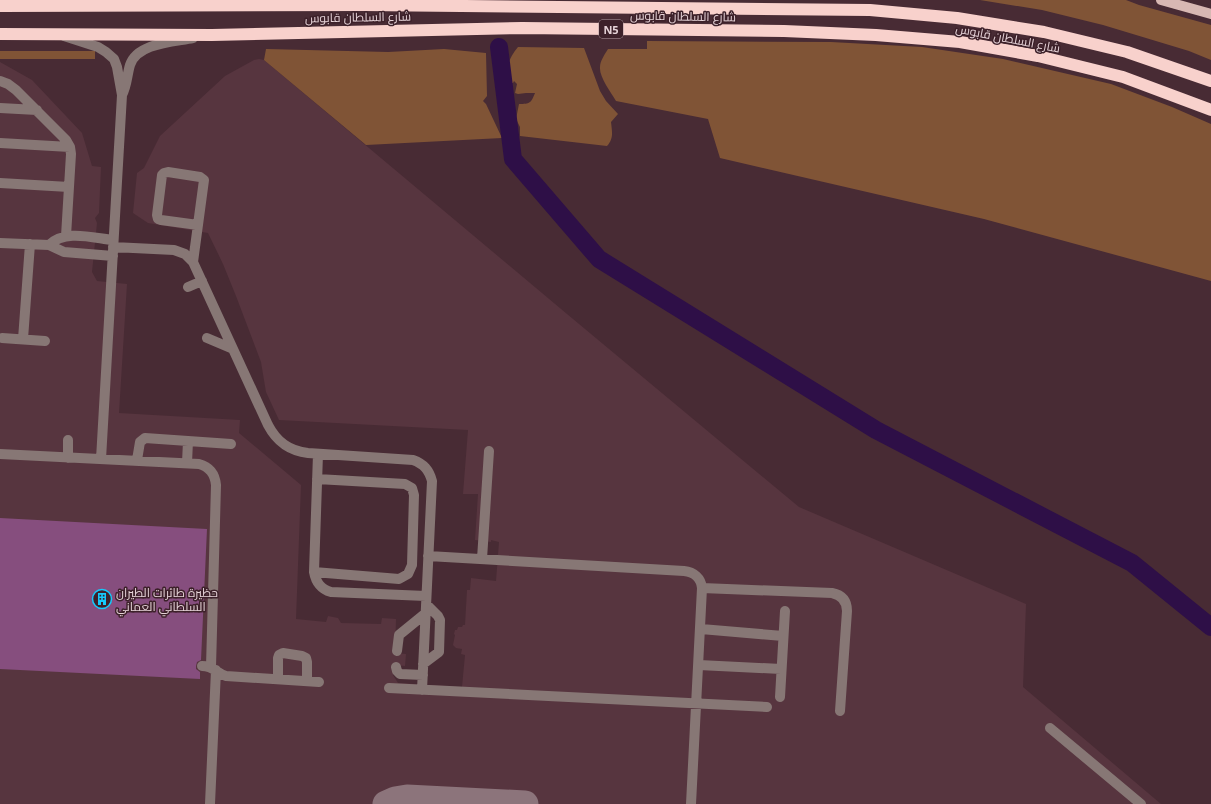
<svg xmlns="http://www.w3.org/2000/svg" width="1211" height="804" font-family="'Noto Sans',Cairo,sans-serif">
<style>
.built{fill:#57353f}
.green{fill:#805436}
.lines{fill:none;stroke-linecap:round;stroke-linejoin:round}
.river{stroke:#2e0f47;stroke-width:18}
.taxiway{stroke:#8c747b;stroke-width:27}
.building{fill:#864e7e}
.minor{stroke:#877775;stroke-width:10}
.major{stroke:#d8b8b3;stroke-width:10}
.highway{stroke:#f8d1cc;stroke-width:12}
.labels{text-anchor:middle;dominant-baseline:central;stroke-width:3;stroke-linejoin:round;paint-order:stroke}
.shield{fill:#3d212a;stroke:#b39ea4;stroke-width:1}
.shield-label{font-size:11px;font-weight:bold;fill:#e6d3d8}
.street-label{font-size:12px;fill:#e6d3d8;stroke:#3d212a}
.poi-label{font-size:12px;fill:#e6d3d8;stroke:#3d212a;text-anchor:start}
</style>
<rect width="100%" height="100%" fill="#482b34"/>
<!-- built -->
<path class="built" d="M259,59l5,1 303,254 232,193 227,97 -3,83 138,117h-1161v-742l32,18 50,53 10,33 9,1 -2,46 -4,5 2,5 -5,49 5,9 30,3 -8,129 121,7 -1,13 62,52 -5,134 30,3 2,-6 10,2 3,5 40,1 1,-6 14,1 -1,34 11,1 -1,12 -11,-1 -1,10 5,8 64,4 3,-32 -4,-1 1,-5 -6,-1 -3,-3 2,-10 -1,-1 1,-4h2l1,-3h4l1,-2h2l2,-35h3l1,-12 25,3 3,-39 -8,-2v2l-16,-2 3,-46h-15l5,-64 -189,-10 -13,-28 -5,-30 -25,-66 -13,-32 -15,-31 -60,-10 -15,-10 4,-40 7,-5 16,-32 65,-60 29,-16z"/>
<!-- green -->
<path class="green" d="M980,0h146l13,5 72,20v35l-22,-9 -86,-26 -61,-15z
M647,41l184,1 91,5 81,12 108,25 61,23 39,17v157l-227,-62 -264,-61 -12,-39 -92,-18c-5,-9 -17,-24 -16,-34 0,-6 5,-13 8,-18h39z
M518,47l66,1 16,43 6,10 12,13 -7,8c1,10 3,16 -4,24l-87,-10v-9l-4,-8 3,-15c11,0 12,-1 16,-11h-9l-8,1 -3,-1 2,-9 -3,-3 -1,2h-4c-5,-14 0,-25 9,-36z
M266,49l122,3 56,-3 42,4 1,43 -4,5 3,3 16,34 -136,7 -102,-85z
M0,51h95v8h-95z"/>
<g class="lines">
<!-- river -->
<path class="river" d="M499,47l14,112 86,100 277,171 256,133 79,64"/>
<!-- taxiway -->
<path class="taxiway" d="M386,804l9,-4 12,-2 118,6"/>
</g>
<!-- building -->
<path class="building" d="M0,518l207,11 -6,131 -4,2 -1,4v3l4,3v7l-200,-10z"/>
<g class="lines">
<!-- minor -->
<path class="minor" d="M64,36l34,11 8,5 8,7 3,8 5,28 -21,364
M0,81l8,3 8,6 50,50 4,7 1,7 -5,82
M122,95c5,-9 5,-20 8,-30 7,-22 43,-23 63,-27
M0,108l37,2
M0,143l70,4
M0,183l69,4
M0,243l49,2 15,7 49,4
M49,245c16,-16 44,-7 64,-5
M113,247l61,3 11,4 8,8 75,163c9,17 21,26 40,28l105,7c11,4 16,10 19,21l-10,209
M193,262l11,-82 -4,-3 -32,-5 -4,1 -2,2 -5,40 1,4 3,1 37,5
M188,287l14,-6
M2,338l43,3
M207,338l26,11
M23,339l7,-95
M0,454l199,10c11,3 16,10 17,21l-5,182
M318,454l-4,118c2,11 7,17 17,20l95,4
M68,458v-18
M137,460l3,-18 5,-4 86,6
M187,463l1,-22
M428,556l256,15c10,1 17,7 18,17l-11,216
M482,559l7,-108
M314,572l85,7 9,-5 4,-9 2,-70 -2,-7 -7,-4 -88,-5
M702,588l130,5c10,2 15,8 15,18l-7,100
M701,629l82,7
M397,651l2,-16 27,-22
M423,664l16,-12 1,-32 -2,-4 -12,-12
M699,665l82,4
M202,666c12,0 14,7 24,10l93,6
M396,667l1,4 3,3 23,1
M278,679v-21l1,-3 4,-2 19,3 4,2 1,4v19
M389,688l378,19
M780,697l5,-86
M1050,728l91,76
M210,804l6,-134"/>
<!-- major -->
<path class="major" d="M1161,0l50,14"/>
<!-- highway -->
<path class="highway" d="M0,6l364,-1 506,5 87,8 87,14 83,20 84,29
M0,34l212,1 310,-7 262,3 92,4 84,7 78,14 85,21 88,33"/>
</g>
<!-- icons -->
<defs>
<g id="building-ring" transform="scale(1)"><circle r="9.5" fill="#3d212a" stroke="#15cafb" stroke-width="1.5"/><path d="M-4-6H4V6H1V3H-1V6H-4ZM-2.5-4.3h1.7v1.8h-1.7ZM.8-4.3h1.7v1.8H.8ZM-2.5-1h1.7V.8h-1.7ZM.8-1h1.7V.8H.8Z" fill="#15cafb"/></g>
</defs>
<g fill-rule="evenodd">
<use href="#building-ring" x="102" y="599"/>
</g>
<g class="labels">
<!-- shield labels -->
<rect class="shield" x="599" y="20" width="24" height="18" rx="3"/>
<g class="shield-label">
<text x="611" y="29">N5</text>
</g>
<!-- street labels -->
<g class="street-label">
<text transform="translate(683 16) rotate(1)">شارع السلطان قابوس</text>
<text transform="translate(358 17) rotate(-1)">شارع السلطان قابوس</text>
<text transform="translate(1008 38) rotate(11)">شارع السلطان قابوس</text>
</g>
<!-- poi labels -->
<g class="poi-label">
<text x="116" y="592">حظيرة طائرات الطيران<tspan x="116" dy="14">السلطاني العماني</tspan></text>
</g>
</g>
</svg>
